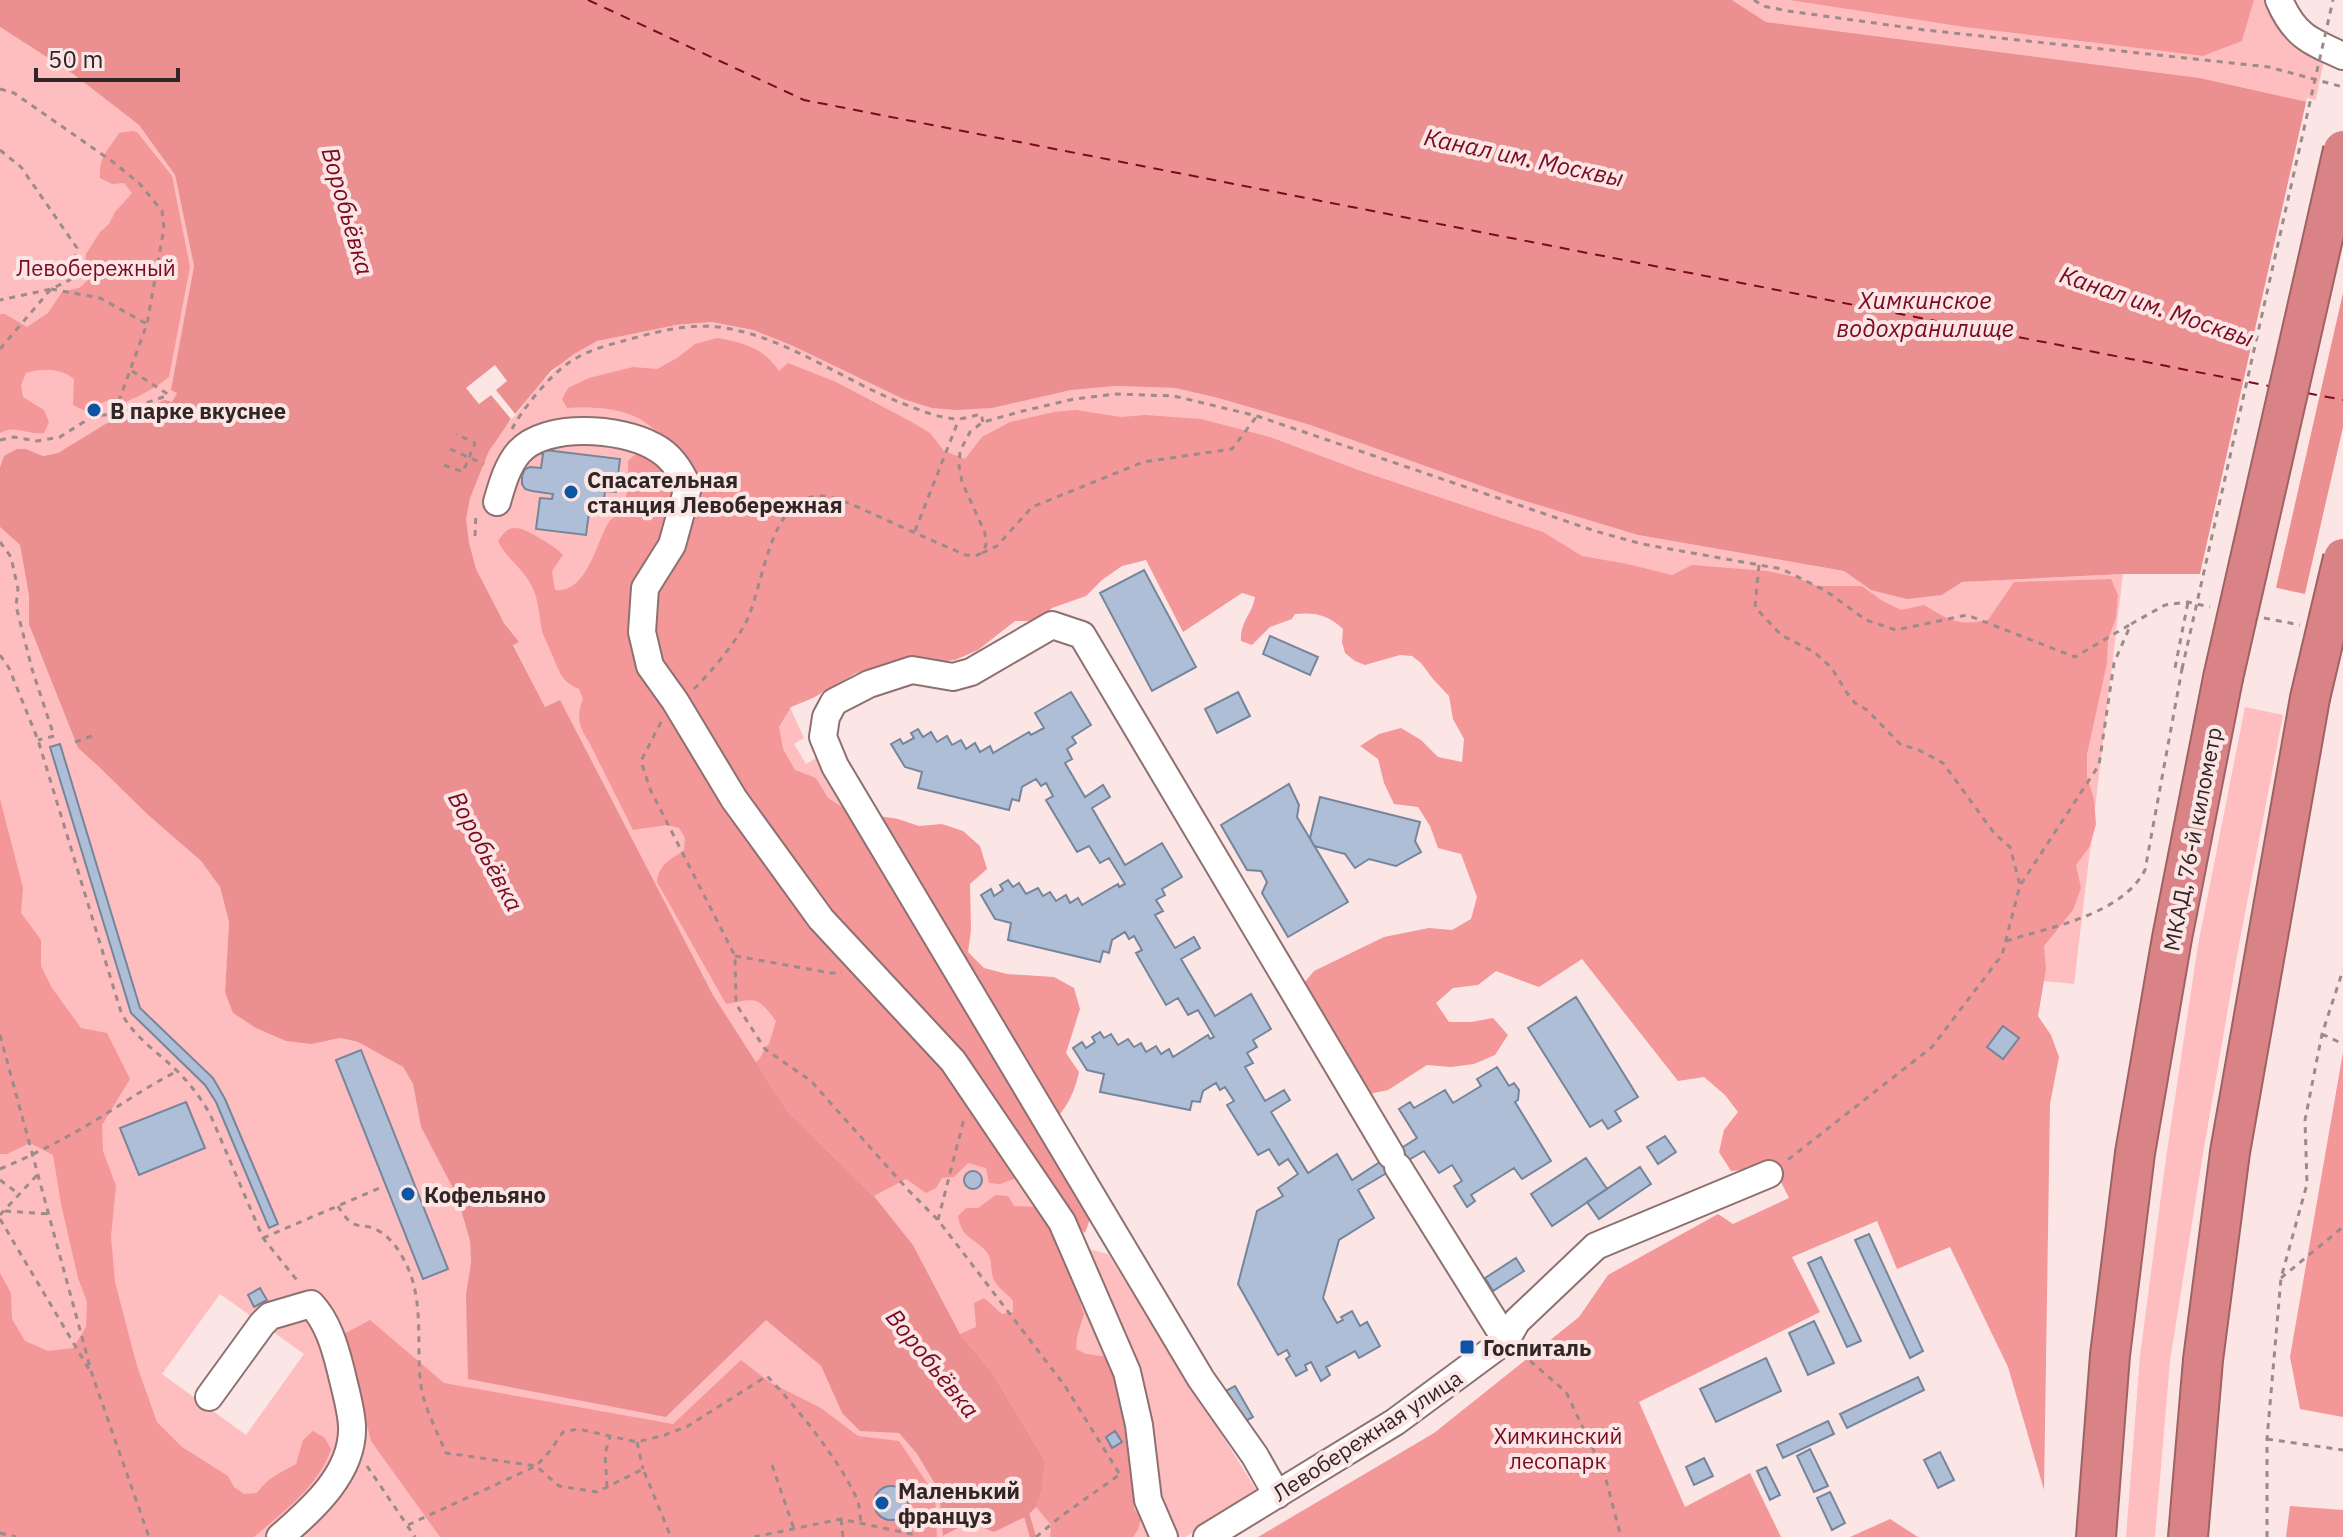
<svg xmlns="http://www.w3.org/2000/svg" width="2343" height="1537" font-family="'IBM Plex Sans',sans-serif">
<style>
.green{fill:#febebf;fill-rule:evenodd}
.forest{fill:#f39799}
.water{fill:#eb8f91}
.pier{fill:#fbe6e5}
.lines{fill:none;stroke-linecap:round;stroke-linejoin:round}
.stream{stroke:#eb8f91;stroke-width:6}
.ferry{stroke:#7a0921;stroke-width:2;stroke-dasharray:10 8;stroke-linecap:butt}
.building{fill:#adbed6;stroke:#75859b;stroke-width:2}
.minor-casing{stroke:#8e7070;stroke-width:30}
.highway-casing{stroke:#9f6264;stroke-width:42}
.path{stroke:#9c8b8a;stroke-width:3;stroke-dasharray:6 6;stroke-linecap:butt}
.minor{stroke:#fff;stroke-width:26}
.highway{stroke:#da8386;stroke-width:38}
.highway-bridge-casing{stroke:#9f6264;stroke-width:42;stroke-linecap:butt}
.path-bridge{stroke:#9c8b8a;stroke-width:3;stroke-dasharray:6 6;stroke-linecap:butt}
.highway-bridge{stroke:#da8386;stroke-width:38}
.poi-dot{fill:#0d54a4;stroke:#fbe6e5;stroke-width:3}
.labels{text-anchor:middle;dominant-baseline:central;stroke-width:8;stroke-linejoin:round;paint-order:stroke}
.park-label{font-size:22px;fill:#7a0a22;stroke:#fbe6e5}
.poi-label{font-size:22px;font-weight:bold;fill:#322525;stroke:#fbe6e5;text-anchor:start}
.street-label{font-size:22px;fill:#322525;stroke:#fbe6e5}
.water-label{font-size:24px;font-style:italic;fill:#7a0921;stroke:#fbe6e5}
</style>
<rect width="100%" height="100%" fill="#fbe6e5"/>
<!-- green -->
<path class="green" d="M1732,0h56l176,27 239,29 39,-16 12,-40h19l52,55 -10,49 -115,-26 -434,-56z
M0,27l73,47 66,51 36,50 19,91 -22,123 5,4 -5,10 -65,20 -49,30 -15,3 -17,-7 -22,7 -4,11z
M712,322l41,8 40,16 110,53 212,-13 60,2 43,10 92,27 205,73 123,37 206,36 27,19 71,5 20,-13 161,-8 -49,410 -117,-11 14,-135 -819,-326 -368,182 20,44 -10,6 12,20 10,-6 270,455 -8,23 6,12 24,6 151,240 -74,43h-1185v-1010l20,18 9,51v30l49,122 20,18 49,48 54,47 19,26 9,35 -4,70 87,52 28,-6 18,4 45,25 10,17 8,43 36,69 13,45 1,22 195,154 100,-98 55,47 21,47 57,20 18,21 22,37 5,45 26,-14 75,-61 -53,-89 -32,-38 -47,-89 -39,-49 -86,-84 -75,-117 -153,-294 -15,6 -32,-63 5,-3c-26,-33 -52,-78 -52,-121 0,-19 14,-51 23,-69 9,-18 24,-32 36,-48 20,-25 42,-51 73,-62 36,-13 77,-16 114,-19zM220,1294l84,60 -58,81 -84,-61z
M2245,707l38,8 -45,235 -36,210 -32,201 -15,176h-29l14,-181 26,-198 32,-213z"/>
<!-- forest -->
<path class="forest" d="M1788,0h466l-12,41 -39,15 -239,-29z
M132,131l5,1 35,44 18,91 -21,110c-13,11 -28,18 -43,25 -16,-7 -27,3 -41,9l-12,-6 1,-26c-13,-11 -31,-11 -48,-6l-5,12 2,12 21,13 5,12 -5,11c-18,2 -28,-9 -44,0v-119h5l22,13 21,-14 14,-21 17,-4 9,-8 -3,-13 1,-13 14,-22 9,-8 6,-12 17,-19 -8,-10 -12,1 -12,-6c-1,-23 8,-27 19,-45z
M717,338c25,4 47,10 62,33l9,-8 48,19 74,39 20,12 14,18 21,8 17,-22 28,-15 44,-10 22,-2 45,7 24,-2 56,4 69,18 91,34 182,61 39,24 45,8 45,11 20,-10 75,6 29,6 21,9h45l19,14 20,10 23,-5c27,16 33,21 64,15l26,-38 97,-3 7,16 -2,23 -8,22 -1,23 -20,91v23l7,22 2,25 -6,22 -14,19 5,23 -8,22 -29,36 2,23 -8,47 13,19 8,22 -9,47 -6,386 -36,-123 -58,-120 -53,22 -20,-48 -85,36 28,55 -181,90 46,105 65,-34 31,64h-523l176,-104 145,-116 29,-42 110,-61 15,10 56,-26 -18,-36 -16,7 -24,2 -12,-19 5,-22 14,-18 -13,-17 -21,-18 -26,4 -96,-122 -43,28 -43,-16 -18,14 -25,3 -17,15 13,19h22l22,-4 15,17 -13,20 -21,9 -23,3 -24,-2 -39,25 -23,5 -65,-107 14,-17 70,-34 45,-9 23,2 19,-11 6,-22 -16,-43 -23,-6 -8,-22 -12,-19 -24,-3 -10,-21 -6,-24 -18,-13 19,-12 22,-6 20,12 17,17 24,5 2,-23 -11,-20 -4,-23 -16,-17 -12,-16 -9,-7 -12,-1 -35,10 -10,-4 -10,-8 -3,-11 1,-13c-15,-14 -27,-17 -48,-15l-3,5 -22,8 -18,18 -11,-4c-1,-20 11,-26 14,-44l-13,-4 -59,39 -37,-72 -24,6 -20,14 -16,16 -34,12 -13,13h-24l-37,29 -23,10 -23,3 -23,-2 -53,12 -43,25 -22,9 -12,20 4,22 12,21 21,8 12,20 20,13 50,8 21,7 23,-2 21,7 17,15 7,23 -17,15 1,46 -3,22 16,16 23,6 47,3 20,11 6,21 -14,44 13,19c-6,27 -15,39 -34,59l48,80 -8,22 -13,-10 -41,-50 -31,11 -11,-1 -3,-15 -18,-5 -14,14 -12,1 -6,10 -10,5 -20,-14 -32,17 -86,-84 -32,-50c7,-5 7,-14 13,-18l7,-23c-19,-25 -19,-23 -50,-17l-69,-122c2,-19 14,-22 27,-32l1,-12 -6,-10 -12,-3 -34,5 -44,-88c-10,-15 -13,-26 -6,-43l-4,-10c-17,-7 -19,-16 -26,-32 -3,-8 -7,-15 -10,-23 -4,-14 -3,-27 -9,-43 -7,-20 -27,-31 -36,-50 12,-19 21,-14 38,-5 10,6 18,10 27,19l-11,16 3,19c31,3 40,-43 52,-65 4,-7 12,-12 16,-19 6,-14 5,-30 5,-45l13,-12 33,-3c-12,-9 -24,-22 -36,-28 -22,-11 -48,-11 -71,-10l-5,-9 6,-11 21,-10 44,-11 24,2 20,-11 18,-14z
M0,799l23,89 -2,25 20,27v26l11,22 29,40 26,5 23,46 -28,46 1,26 13,35 -5,51 4,45 22,84 20,56 25,25 46,29 6,11 10,7 13,-1c10,-15 23,-20 39,-29l7,-24 10,-9 12,7 6,11c-12,37 -48,63 -77,88h-254v-264l11,20 1,26 13,22 23,10 25,-3 13,-21 1,-25 -9,-24 -17,-74 -8,-49 -23,-12 -23,11h-7z
M2343,1052v365l-43,-8 -10,-52z
M996,1195l12,1 6,10 23,1 19,24 28,83 -7,23 -1,12 10,5 23,3 10,23 16,105 -1,24 7,9 -3,12 -5,7h-83l1,-12 -15,-18 6,-16 3,-30 -53,-89 -32,-38 16,-7 -2,-24 10,-5 18,16 11,-2v-11c-5,-7 -14,-12 -18,-19 -6,-10 -1,-22 -9,-31 -14,-15 -24,-12 -28,-35l8,-8h12z
M370,1320l74,63 229,41 68,-64 30,23 50,25 37,28 41,5 36,54 2,42h-497l-69,-96 -27,-107z
M2290,1506l53,4v27h-57z
M1890,1519l28,18h-68z"/>
<!-- water -->
<path class="water" d="M0,0h1732l34,22 434,56 143,32v492l-132,-28h-88l-161,8 -20,13 -35,4 -36,-9 -27,-19 -206,-36 -123,-37 -205,-73 -92,-27 -43,-10 -60,-2 -44,4 -79,18 -36,2 -24,-2 -29,-9 -110,-53 -40,-16 -41,-8 -36,3 -79,16 -23,13 -23,17 -40,48 -22,32 -19,47 -4,21 3,24 7,26 28,54 15,19 -6,3 32,62 15,-7 153,295 75,117 86,84 39,49 47,89 32,38 53,89 -3,30 -6,16 -9,9 -33,16 -24,-10 -27,14 -4,-45 -22,-37 -18,-21 -39,-2 -18,-18 -21,-47 -55,-46 -100,97 -198,-38 -2,-84 5,-32 -1,-22 -13,-45 -36,-69 -8,-43 -10,-17 -45,-25 -18,-4 -28,6 -26,-3 -30,-13 -23,-15 -8,-21 4,-70 -9,-35 -19,-26 -54,-47 -49,-48 -20,-18 -49,-123v-29l-9,-51 -20,-18v-60l4,-11 13,-7h9l17,7 15,-3 49,-30 58,-23 7,2 5,-9 -6,-3 23,-124 -19,-91 -36,-50 -66,-51 -73,-47z"/>
<!-- pier -->
<path class="pier" d="M2307,98l36,8v187l-68,299 -64,-14h-12z
M495,365l12,16 -11,9 20,25 -5,4 -20,-24 -12,9 -13,-16z
M2343,427v179l-39,-8z"/>
<g class="lines">
<!-- stream -->
<path class="stream" d="M1023,1511l4,5 6,21"/>
<!-- ferry -->
<path class="ferry" d="M588,0l216,100 1465,286
M2307,393l36,7"/>
</g>
<!-- building -->
<path class="building" d="M537,449l83,10 -4,33 -11,-1 -1,8 -13,-1 -5,37 -50,-6 4,-31 12,1 1,-5 -21,-3 -7,-2 -3,-5v-8l3,-7 5,-2 11,1 2,-14 -6,-1z
M1144,570l52,97 -44,24 -52,-98z
M1270,636l48,21 -8,18 -47,-21z
M1071,692l20,33 -19,12 4,6 -9,6 5,10 -7,4 20,34 18,-12 7,12 -18,11 33,57 37,-22 20,34 -20,12 3,6 -9,5 7,11 -8,4 20,33 19,-11 6,11 -19,11 34,57 36,-22 20,35 -18,11 4,7 -10,6 6,10 -8,4 20,34 19,-11 6,10 -19,12 37,61 29,-19 15,26 65,-42 -18,-29 11,-7 4,6 31,-18 8,13 28,-17 -4,-7 20,-12 12,19 5,-3 5,7 -1,10 -3,2 36,59 -29,18 -8,-11 -43,27 4,6 -8,6 -13,-21 8,-5 -10,-16 -13,8 -15,-22 -66,39 16,28 -35,22 -16,58 14,25 6,-3 -2,-3 11,-6 8,15 7,-4 13,24 -21,12 -4,-7 -29,16 4,8 -9,6 -10,-19 -6,3 2,5 -11,6 -10,-17 4,-3 -3,-6 -9,5 -40,-71 19,-73 26,-15 -5,-8 20,-14 -10,-15 -9,6 -10,-16 -11,6 -31,-50 7,-4 -9,-14 -5,3 -4,-7 -13,8 -3,11 -8,-1 -2,9 -90,-18 4,-18 -17,-4 -14,-22 9,-6 4,6 9,-6 -3,-5 8,-5 4,6 7,-4 7,11 10,-6 6,8 7,-4 5,9 10,-6 5,8 8,-5 4,8 35,-22 2,4 4,-2 -16,-27 -10,5 -10,-17 -12,7 -30,-52 6,-3 -8,-14 -5,3 -4,-7 -13,8 -3,13 -6,-2 -3,11 -92,-22 3,-17 -16,-4 -14,-24 10,-6 3,7 9,-6 -3,-5 8,-5 5,7 6,-4 7,11 12,-6 5,8 7,-4 6,9 10,-6 4,8 8,-5 4,7 36,-21 1,3 6,-3 -16,-26 -9,5 -11,-17 -12,6 -31,-52 7,-4 -7,-13 -5,3 -5,-7 -14,8 -3,14 -7,-2 -3,11 -91,-22 4,-16 -17,-5 -14,-23 9,-5 3,5 11,-6 -3,-5 7,-4 5,8 8,-5 6,10 10,-6 5,9 9,-5 5,9 9,-6 5,9 10,-6 3,7 36,-21 2,3 13,-7 -9,-15z
M1238,692l12,24 -33,17 -12,-24z
M60,744l80,264 73,70 12,21 53,125 -9,4 -53,-126 -11,-17 -74,-72 -81,-266z
M1289,784l10,21 -2,12 51,85 -60,35 -26,-44 5,-11 -6,-11 -14,-1 -26,-45z
M1320,797l100,25 -5,19 6,11 -25,14 -27,-7 -14,9 -10,-14 -31,-8 -4,-8z
M1576,997l62,100 -23,14 6,10 -13,8 -6,-9 -12,7 -62,-99z
M2003,1026l16,12 -16,21 -16,-12z
M361,1050l87,219 -25,10 -87,-219z
M186,1102l19,46 -66,27 -19,-47z
M1665,1136l11,16 -18,12 -11,-17z
M1586,1158l21,31 -55,37 -21,-32z
M1640,1167l11,17 -52,35 -12,-17z
M964 1180a9 9 0 1 1 18 0a9 9 0 1 1-18 0Z
M1869,1234l54,117 -13,7 -55,-118z
M1821,1257l40,84 -14,6 -39,-84z
M1516,1258l8,13 -31,20 -8,-13z
M260,1288l7,12 -13,7 -6,-12z
M1814,1321l20,42 -26,12 -19,-42z
M1766,1358l15,33 -65,31 -16,-33z
M1918,1377l6,13 -77,38 -7,-14z
M1235,1386l18,31 -15,8 -18,-31z
M1828,1421l6,13 -51,24 -6,-13z
M1115,1431l7,11 -10,6 -6,-11z
M1810,1449l18,37 -14,6 -17,-36z
M1940,1452l14,28 -16,8 -14,-28z
M1704,1458l9,18 -19,9 -8,-18z
M1766,1467l14,28 -10,5 -13,-29z
M874 1503a17 17 0 1 1 34 0a17 17 0 1 1-34 0Z
M1830,1492l15,31 -13,7 -15,-32z"/>
<g class="lines">
<!-- minor casing -->
<g class="minor-casing">
<path id="minor" d="M2279,0c15,35 30,41 64,56
M497,502c5,-17 10,-36 22,-50 27,-30 102,-24 134,-6 18,9 27,24 35,41l-16,58 -27,43 -3,44 8,34 25,35 59,98 87,120 132,142 109,161 65,150 12,53 9,75 16,37
M1398,1167l108,173
M209,1397l53,-73 8,-8 41,-12c17,18 24,43 30,67 4,18 10,37 11,55 2,47 -40,83 -72,111
M1277,1495l-22,-39 -54,-77 -366,-613 -12,-29 3,-20 8,-15 35,-18 43,-14 41,7 18,-5 81,-47 30,10 309,520
M1207,1537l188,-115 111,-82 11,-19 79,-75 173,-72"/>
</g>
<!-- highway casing -->
<g class="highway-casing">
<path id="highway" d="M2096,1537l14,-182 25,-202 37,-215 51,-260
M2188,1537l15,-177 27,-208 80,-454"/>
</g>
<!-- path -->
<path class="path" d="M1754,0l9,6 25,5 137,19 344,37 74,20
M0,89l14,4 99,69 26,21 23,28 2,17 -17,96 -33,90
M0,150l21,17 56,81 -7,32 -19,9 -51,11
M51,289l49,9 47,26
M0,349l51,-60
M132,371l37,24
M512,429c11,-21 36,-51 55,-65 16,-12 37,-18 56,-23 32,-9 69,-19 102,-13 62,10 116,51 174,74 18,7 38,16 58,17 7,0 16,-3 24,-5l2,8
M0,440l14,-3 23,4 23,-4 33,-21 21,-2 55,-19
M450,449l34,15
M444,465l19,7 12,-29 -19,-9
M915,531l44,-112
M475,536l1,-24
M0,542l11,15 7,32 -2,17 16,63 22,67 -16,4
M982,553l15,-7 35,-39 111,-45 89,-13 25,-33
M1759,565l-4,42 26,28 33,17 17,15 16,26 8,10 12,7 34,35 16,4 26,14 51,70 16,14 10,38 -18,70 -70,92 -147,115
M2264,618l36,7
M0,655l9,13 29,72 83,272c11,23 35,39 53,56 15,14 26,29 36,46l53,124 37,46
M694,689c18,-18 37,-41 50,-63 20,-35 23,-128 75,-130 17,-1 46,15 63,22 28,13 56,25 84,37l9,1 7,-3 4,-8 -1,-12 -23,-51 -3,-16 1,-15 10,-19 13,-10 40,-11 51,-12 42,-5 58,2 83,20 338,115 47,13 140,25 44,22 40,29 30,10 71,-15 108,42 56,-33
M661,722l-20,39 9,28 85,167 1,48 29,45 46,32 98,110 29,29 127,166 57,92
M75,742l17,-6
M2021,884l78,-119 15,-102 17,-39 34,-19 23,-3 22,5
M2006,941c44,-14 116,-26 139,-71l37,-201 -7,-1 13,-66
M735,956l96,17h11
M2322,1034l21,10
M0,1035l92,339 57,163
M0,1169c33,-14 65,-30 96,-49 28,-17 53,-35 82,-49
M0,1180l19,14
M338,1206c18,31 23,12 44,27 12,8 20,22 26,35 15,35 9,73 12,110 2,26 16,51 26,75l90,13 23,20 38,6 46,-23 28,68
M5,1211l44,3
M0,1215l38,-41
M0,1219l90,152
M938,1220l26,-101
M263,1238l119,-51
M2281,1278l62,-51
M1521,1353l45,39 38,80 17,65
M2267,1439l76,11
M637,1442l6,27
M772,1465l22,64
M367,1466l48,71
M607,1487l-2,-33 5,-18
M841,1519l2,18
M408,1525l128,-59 14,-15 13,-19 15,-3 59,13 28,-7 23,-9 79,-50c31,33 71,82 90,123 3,8 3,17 4,25
M0,1533l16,4
M754,1537l87,-18 75,16 1,2
M1036,1537l24,-20 59,-42
M2267,1537v-98l14,-161 26,-94 -2,-64 17,-86 21,-64"/>
<!-- minor -->
<use href="#minor" class="minor"/>
<!-- highway -->
<use href="#highway" class="highway"/>
<!-- highway-bridge casing -->
<g class="highway-bridge-casing">
<path id="highway-bridge" d="M2223,678l120,-528
M2310,698l33,-140"/>
</g>
<!-- path-bridge -->
<path class="path-bridge" d="M2182,669l151,-669"/>
<!-- highway-bridge -->
<use href="#highway-bridge" class="highway-bridge"/>
</g>
<!-- markers -->
<g class="poi-dot">
<circle cx="94" cy="410" r="8"/>
<circle cx="571" cy="492" r="8"/>
<circle cx="408" cy="1194" r="8"/>
<rect x="1459" y="1339" width="16" height="16" rx="4"/>
<circle cx="882" cy="1503" r="8"/>
</g>
<g class="labels">
<!-- park labels -->
<g class="park-label">
<text x="96" y="267">Левобережный</text>
<text x="1558" y="1435">Химкинский<tspan x="1558" dy="25">лесопарк</tspan></text>
</g>
<!-- poi labels -->
<g class="poi-label">
<text x="110" y="410">В парке вкуснее</text>
<text x="587" y="479">Спасательная<tspan x="587" dy="25">станция Левобережная</tspan></text>
<text x="424" y="1194">Кофельяно</text>
<text x="1483" y="1347">Госпиталь</text>
<text x="898" y="1490">Маленький<tspan x="898" dy="25">француз</tspan></text>
</g>
<!-- street labels -->
<g class="street-label">
<text transform="translate(2192 839) rotate(-79)">МКАД, 76-й километр</text>
<text transform="translate(1367 1435) rotate(-33)">Левобережная улица</text>
</g>
<!-- water labels -->
<g class="water-label">
<text transform="translate(1524 157) rotate(12)">Канал им. Москвы</text>
<text transform="translate(348 211) rotate(74)">Воробьёвка</text>
<text x="1925" y="300">Химкинское<tspan x="1925" dy="28">водохранилище</tspan></text>
<text transform="translate(2157 306) rotate(19)">Канал им. Москвы</text>
<text transform="translate(486 851) rotate(62)">Воробьёвка</text>
<text transform="translate(933 1363) rotate(51)">Воробьёвка</text>
</g>
</g>
<!-- scale -->
<path d="M36 68v12h142v-12" fill="none" stroke="#322525" stroke-width="4"/>
<text x="48" y="68" font-size="24" fill="#322525" stroke="#fbe6e5" stroke-width="6" paint-order="stroke">50 m</text>
</svg>
